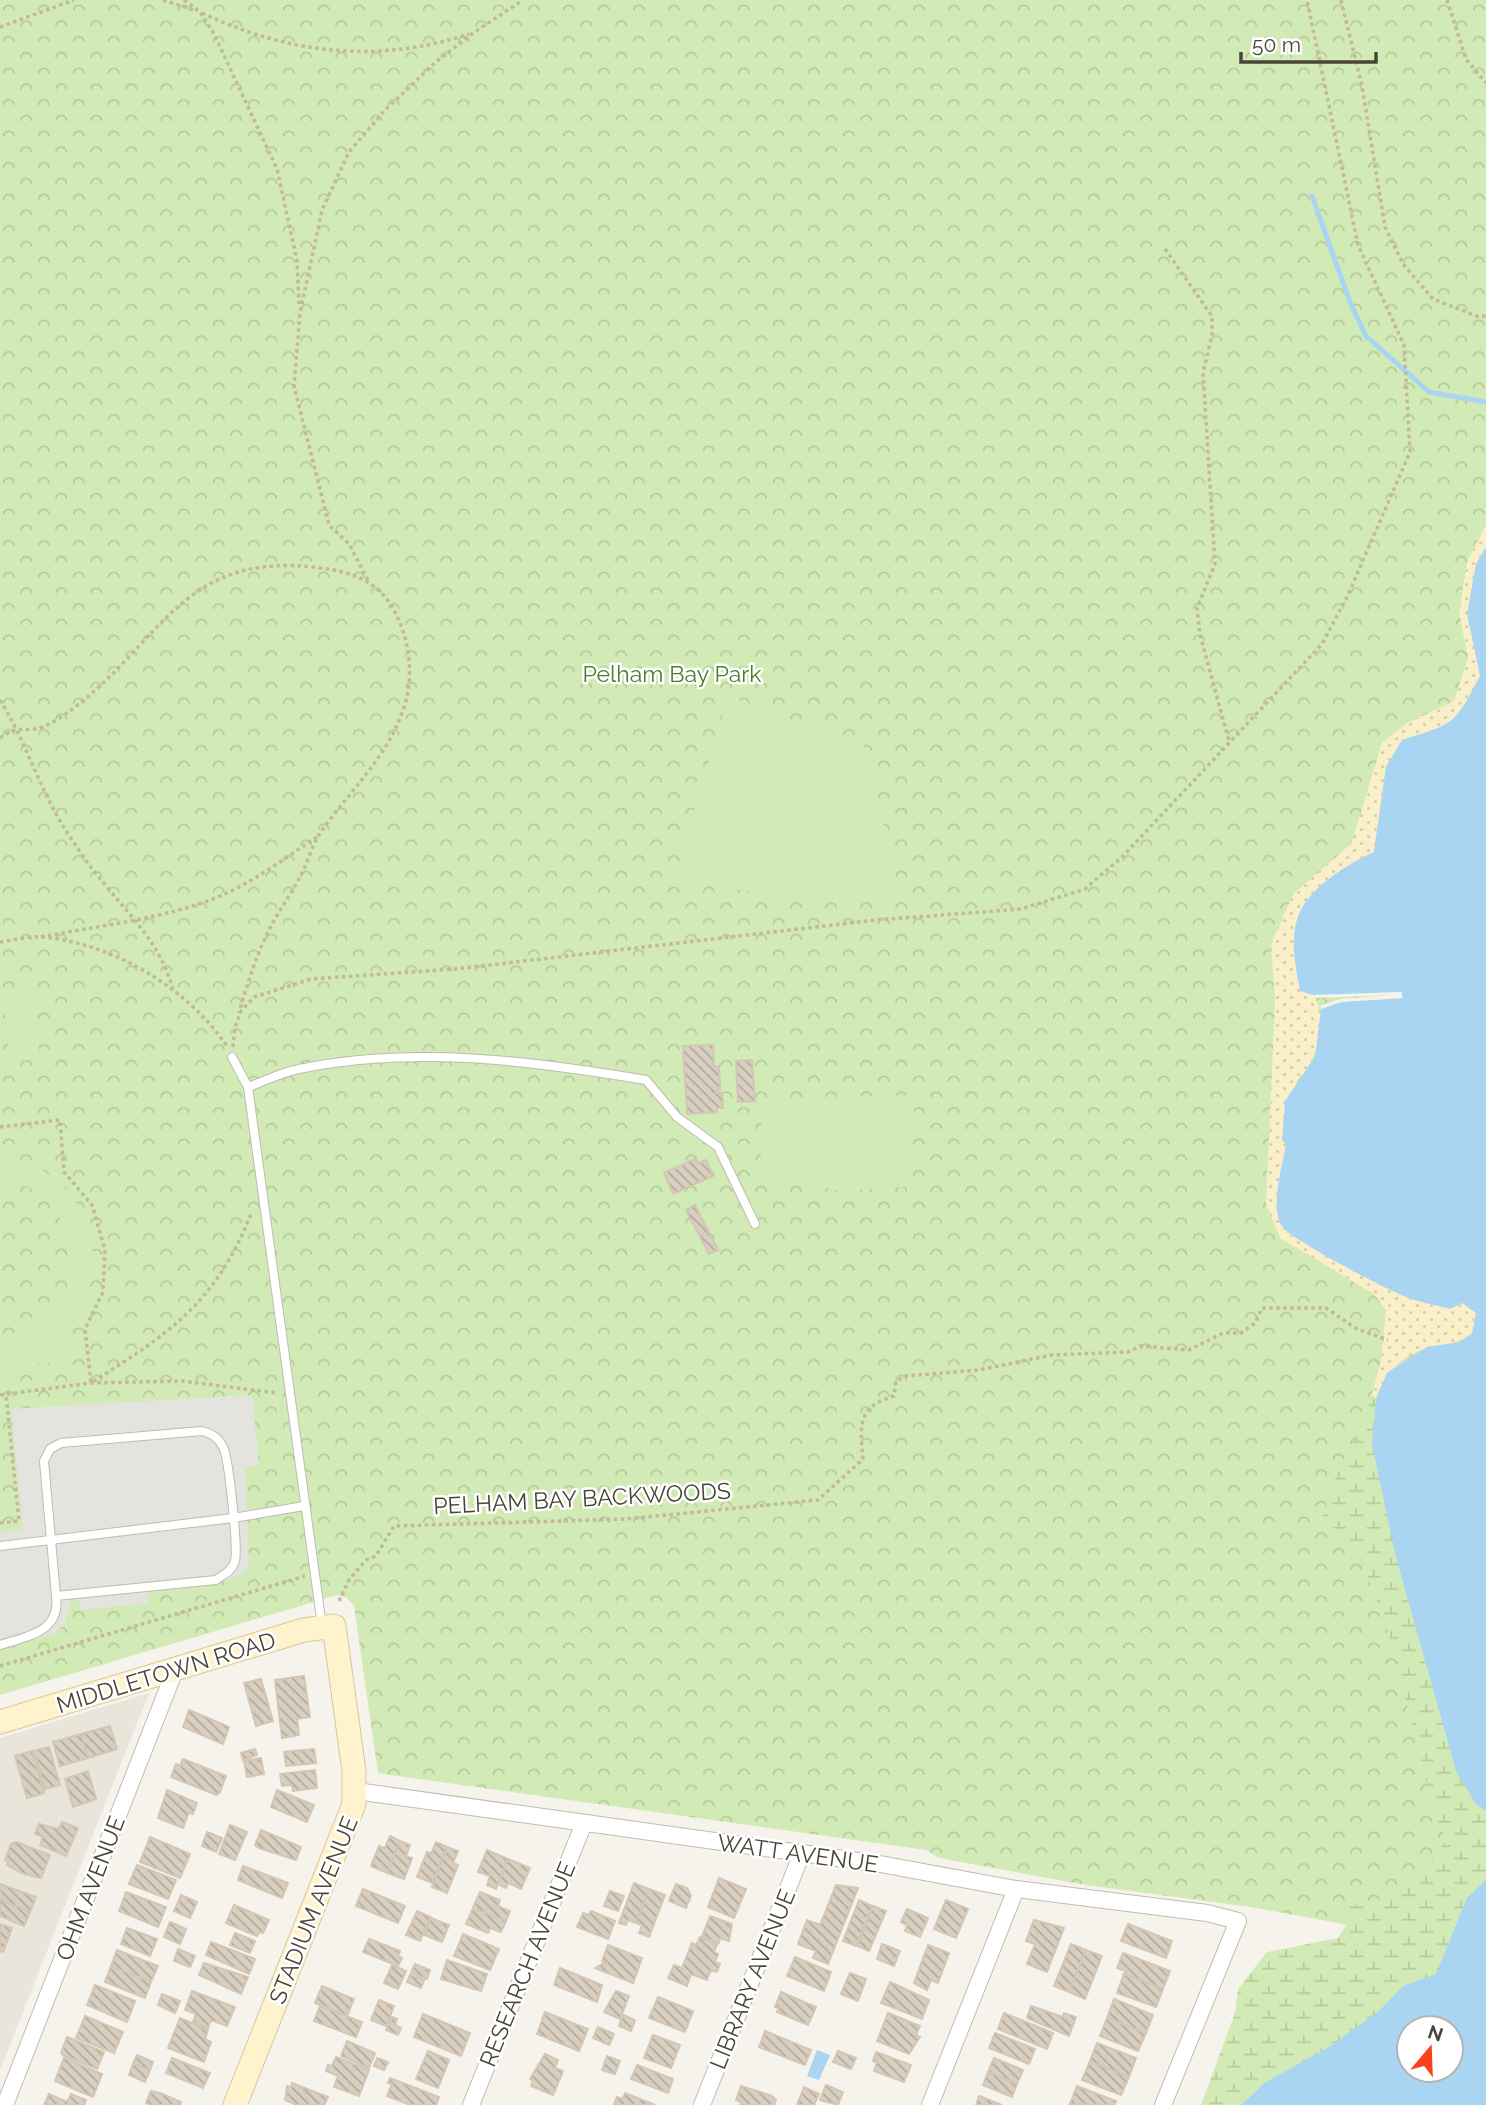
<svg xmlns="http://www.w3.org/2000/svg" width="1486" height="2105" font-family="Raleway,sans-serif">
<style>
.residential{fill:#eae5da}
.forest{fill:url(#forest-crowns)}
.wetland{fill:url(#wetland-marsh)}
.sand{fill:url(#sand-dots)}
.pitch{fill:#d2eab5}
.parking{fill:#e5e3e0}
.water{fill:#a9d4f2;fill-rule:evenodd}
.pier{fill:#f6f3ec}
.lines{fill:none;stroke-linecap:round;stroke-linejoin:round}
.stream{stroke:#a9d4f2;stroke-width:5}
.building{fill:url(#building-back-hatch);stroke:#d3c7b4;stroke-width:2}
.lane-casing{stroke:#c2bbae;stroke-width:10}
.street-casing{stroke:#c2bbae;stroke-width:18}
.secondary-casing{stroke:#d6c79b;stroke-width:25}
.path{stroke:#c4b79f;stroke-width:3.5;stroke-dasharray:3.5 3.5;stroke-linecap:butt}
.lane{stroke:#fff;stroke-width:8}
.street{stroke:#fff;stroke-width:16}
.secondary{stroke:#fff3cd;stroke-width:23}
.labels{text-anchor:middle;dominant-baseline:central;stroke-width:5;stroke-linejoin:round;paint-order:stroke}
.park-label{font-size:23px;fill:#4a7f2a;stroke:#fff}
.street-label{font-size:23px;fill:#4b4439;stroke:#fff}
</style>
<defs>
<pattern id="forest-crowns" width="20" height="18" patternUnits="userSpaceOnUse" patternTransform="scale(1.75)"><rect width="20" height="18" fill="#d2eab5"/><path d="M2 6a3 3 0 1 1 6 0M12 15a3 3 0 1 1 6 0" fill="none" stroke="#b6ca9c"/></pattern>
<pattern id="wetland-marsh" width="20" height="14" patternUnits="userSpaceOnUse" patternTransform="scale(1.75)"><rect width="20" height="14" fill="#d2eab5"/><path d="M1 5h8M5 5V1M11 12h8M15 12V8" fill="none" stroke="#b6ca9c"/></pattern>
<pattern id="sand-dots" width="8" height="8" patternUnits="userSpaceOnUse" patternTransform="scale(1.75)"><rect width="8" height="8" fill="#f9efc9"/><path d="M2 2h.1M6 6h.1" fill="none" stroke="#d7cead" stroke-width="1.8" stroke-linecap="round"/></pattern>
<pattern id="building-back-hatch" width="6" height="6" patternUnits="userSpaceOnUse" patternTransform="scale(1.75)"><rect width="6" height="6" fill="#d8cfc1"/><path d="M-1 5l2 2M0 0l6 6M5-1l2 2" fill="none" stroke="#b1aa9e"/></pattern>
</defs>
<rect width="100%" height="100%" fill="#f6f3ec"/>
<!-- residential -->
<path class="residential" d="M149,1693l-149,377v-332z"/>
<!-- forest -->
<path class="forest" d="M0,0h1486v547l-10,17 3,101 -78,327 -98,252 105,54 48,473 -10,172 -195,-36 -165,-22 -147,-27 -13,-8 -543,-76 -5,-1 -24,-167 -8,-9 -9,-2 -337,100z"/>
<!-- wetland -->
<path class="wetland" d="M1386,999l-25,29 -33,89 20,67 31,44 46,39 61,38v60l-17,8 -33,27 -15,36 -13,75 30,147 48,88v189l-110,126 -78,44h-97l34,-92 3,-24 29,-37 71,-14 12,-20 -14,-15 28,3 46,-20 36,-45 -13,-33 -44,-175 -33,-86 -34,-29 17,-50 26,-48 7,-26 4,4c7,-24 29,-45 54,-51 16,-4 29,-3 42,-14l4,-20 -14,-10 -12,6c-14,-4 -28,-6 -41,-11 -20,-7 -123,-60 -129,-75 -9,-22 3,-58 6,-80l-4,-3 3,-39 30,-44 6,-48 20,-7z"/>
<!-- sand -->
<path class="sand" d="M1486,525v22l-10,17 4,112 -21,40 -14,11 -43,13 -16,27 -12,85 -19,9 -43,35 -12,95 14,4c14,26 4,67 -18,87l-18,114 1,26 8,11 95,53 80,17 14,10 -4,20c-14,11 -26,10 -42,14 -26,6 -47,27 -54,52l-4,-5 9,-33 5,-51 -12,-16 -94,-56 -14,-34 9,-201 -4,-59 23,-51 57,-49 31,-101 25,-20 47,-22 14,-43 -9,-45 8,-51z"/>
<!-- pitch -->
<path class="pitch" d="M728,696l136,50 36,148 -146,-2 -70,-11 -6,-15z
M33,995l7,64 -30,3 -7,-64z
M915,1095l-8,92 -65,4 -82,-17 3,-75z
M0,1154c90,17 123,114 63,183l11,-1 3,24 -77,8v-23c95,-14 94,-153 0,-167z"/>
<!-- parking -->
<path class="parking" d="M252,1395l7,70 -14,2 4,95 -4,10 -19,9 -78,11 1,11 -69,7 -1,-12 -7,1 -7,24 -11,11 -54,14v-115l23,-3 -12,-121z"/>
<!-- water -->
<path class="water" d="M1486,547v1264l-10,-7 -20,-33 -60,-214 -24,-112 4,-46 11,-26 40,-26 34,-5 11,-9 4,-20 -14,-10 -12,6c-14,-4 -28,-6 -41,-11 -20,-7 -123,-60 -129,-75 -9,-23 3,-58 6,-80l-4,-3 3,-39 30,-44 6,-48 20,-7 61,-4v-6l-88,3 -14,-4c-4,-23 -10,-48 -3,-71 9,-32 50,-55 77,-68l12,-85 16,-27c54,-17 51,-14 78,-64l-13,-62 9,-50z
M1486,1880v225h-245l25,-23 63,-35 50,-36 24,-25 33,-12 31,-76zM1409,2028h42v42h-42z
M817,2050l13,5 -11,25 -12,-4z"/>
<!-- pier -->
<path class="pier" d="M1401,992l2,6 -62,4 -20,7 -1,-3 20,-7 50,-4 -74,3 -2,-3z"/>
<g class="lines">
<!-- stream -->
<path class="stream" d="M1312,196l38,106 16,34 63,56 57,10"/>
</g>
<!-- building -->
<path class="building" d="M713,1045l1,22 5,-1 1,24 -5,1 1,2h6l1,15h-6v4l-30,2 -4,-68z
M752,1060l3,41 -17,1 -2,-41z
M695,1159l3,4 8,-3 7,16 -40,18 -9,-21z
M695,1205l23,45 -9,4 -23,-44z
M304,1676l6,41 -13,2 2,16 -17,3 -7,-58z
M261,1679l12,42 -17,5 -12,-43z
M189,1710l40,17 -6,17 -40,-17z
M110,1726l7,23 -29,9 -7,-24z
M81,1734l7,24 -28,8 -7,-24z
M49,1747l11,38 -15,4 -11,-38z
M255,1749l2,6 -14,5 -2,-7z
M314,1749l2,14 -30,3 -2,-14z
M32,1751l12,42 -17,5 -12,-42z
M261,1758l3,16 -17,3 -3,-16z
M183,1759l43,17 -6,16 -3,3 -46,-18 5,-13 4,2z
M315,1770l2,18 -24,3 -1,-6 -10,1 -2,-12z
M88,1771l8,28 -23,8 -8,-28z
M167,1790l30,13 -4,11 -4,-2 -6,16 -25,-10z
M277,1790l37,15 -7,17 -36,-15z
M62,1822l16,6 -12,28 -26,-11 3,-8 -8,-3 4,-10 20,5z
M230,1825l17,7 -12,28 -16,-6z
M261,1830l40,17 -5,13 -37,-12 -4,-3z
M207,1832l15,6 -6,14 -14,-6z
M390,1836l10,5 -13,32 -16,-7 8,-20 6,2z
M150,1837l40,17 -10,24 -40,-16z
M400,1841l10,4 -4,11 6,2 -8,21 -17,-6z
M16,1842l34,13 -9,23 -17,-4 -17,-9 1,-4 -3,-1 6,-16z
M436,1842l11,5 -15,36 -15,-6 10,-25 4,2z
M447,1847l11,4 -5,12 5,2 -11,28 -15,-6z
M487,1850l21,9 -12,30 -9,-4 3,-9 -12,-4z
M508,1859l22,9 -9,21 -13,-6 -2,5 -8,-4z
M137,1865l39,15 -8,19 -39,-15z
M243,1866l45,17 -6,15 -44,-18z
M719,1878l27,11 -12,29 -26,-11z
M634,1883l15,6 -13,34 -8,-3 -2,5 -7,-2z
M0,1884l36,13 -6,15 -28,-12z
M676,1884l11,4 4,8 -5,12 -17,-7z
M836,1885l22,3 -30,76 -15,-6 3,-7 -18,-7 9,-24 13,5z
M363,1889l42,17 -7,17 -42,-17z
M649,1889l16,6 -16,42 -10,-4 3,-8 -6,-2z
M610,1891l14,5 -6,15 -14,-5z
M126,1892l40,15 -8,20 -39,-16z
M480,1892l20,8 -2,6 12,5 -4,10 -33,-13z
M181,1895l16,7 -7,16 -16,-7z
M0,1899l30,13 -6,14 -24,-10z
M859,1900l13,6 -16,40 -13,-5z
M946,1900l22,9 -12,29 -22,-9z
M234,1905l35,15 -6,13 -4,-1 -2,4 -31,-13z
M873,1906l13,5 -17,40 -12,-5z
M473,1908l33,13 -5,11 -11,-4 -2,5 -22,-9z
M907,1909l21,9 -8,19 -15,-6 2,-6 -6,-3z
M417,1911l13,6 -10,24 -14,-6z
M591,1911l24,10 -7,18 -31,-12 6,-14 6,2z
M710,1916l22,8 -3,17 -9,-3 -1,5 -17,-6z
M431,1918l18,7 -7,17 -18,-7z
M1034,1920l30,8 -17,44 -20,-8 8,-20 -9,-3z
M170,1922l16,7 -6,15 -16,-7z
M0,1924l12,4 -9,24 -3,-1z
M1128,1924l44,17 -6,17 -45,-17z
M127,1928l30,11 -7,17 -29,-12z
M235,1933l20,8 -5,12 -20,-8z
M463,1934l36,15 -9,21 -36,-14z
M700,1937l17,7 -3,8 4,2 -3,8 5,2 -3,8 -6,-2 -4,10 -16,-6 -4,12 -19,-8 6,-13 8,3 10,-25 4,2z
M369,1939l31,12 -2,5 4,2 -4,8 -35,-14z
M211,1942l44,17 -6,15 -43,-19z
M882,1944l18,7 -6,15 -17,-7z
M1071,1944l15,6 -17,42 -15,-6z
M608,1945l34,13 -9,25 -38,-15 11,-6 -4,-1z
M928,1945l21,8 -11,30 -7,-3 -4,10 -13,-7z
M178,1949l17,7 -5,11 -16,-6z
M117,1950l41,16 -7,16 -40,-16z
M1086,1950l16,6 -17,43 -16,-7z
M1123,1953l47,18 -7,18 -39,-15 2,-3 -9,-3z
M795,1957l36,15 -7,19 -37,-15z
M447,1960l40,14 -6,17 -40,-12z
M204,1963l44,14 -7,17 -42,-19z
M415,1964l15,6 -3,9 -16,-6z
M392,1965l14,6 -8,18 -14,-6z
M111,1966l40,16 -6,16 -40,-16z
M560,1968l42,17 -5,17 -43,-17z
M850,1973l16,6 -8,22 -17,-7z
M1124,1974l39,15 -7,18 -39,-14z
M410,1975l14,5 -3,8 -14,-6z
M890,1982l39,18 -7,19 -41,-16z
M95,1985l40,16 -8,21 -40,-17z
M322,1986l32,13 -7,17 -32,-13z
M192,1991l43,16 -8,19 -16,-6 -3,8 -15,-6 3,-8 -11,-4z
M616,1991l13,5 -9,23 -16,-7z
M781,1992l35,15 -8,18 -31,-13 2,-4 -4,-1z
M162,1994l18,7 -5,12 -17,-8z
M658,1997l35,14 -8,21 -36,-14z
M1114,1999l39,16 -7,18 -39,-15z
M379,2000l15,6 -8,20 -15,-6z
M320,2006l42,16 -6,15 -42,-16z
M1031,2006l32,11 1,-4 12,4 -7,19 -42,-18z
M545,2012l43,17 -9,22 -42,-17z
M888,2013l32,13 -4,9 4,2 -11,17 -32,-13z
M1004,2013l49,20 -6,16 -49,-20z
M423,2014l47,19 -9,23 -47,-19z
M623,2015l12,5 -4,11 -12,-5z
M85,2016l38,16 -9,21 -38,-15z
M392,2017l5,2 -2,6 6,3 -3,7 -12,-5z
M180,2018l28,12 -3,9 6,3 -7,20 -36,-14z
M1107,2018l39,15 -8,18 -38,-15z
M598,2027l16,7 -5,11 -16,-7z
M765,2031l46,19 -6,15 -46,-18z
M995,2033l40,16 -6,15 -40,-16z
M653,2035l27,10 -9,23 -27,-10z
M67,2037l37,15 -7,17 -33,-13 -3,-3z
M347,2041l28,12 -6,15 -28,-12z
M1097,2043l39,15 -7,19 -39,-16z
M428,2051l21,9 -11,28 -22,-9z
M838,2051l18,7 -5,11 -18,-7z
M876,2052l35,13 -7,17 -30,-11 3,-8 -4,-2z
M545,2054l13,6 -3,8 8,3 -10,24 -22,-9 2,-6 -3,-1z
M137,2055l16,7 -3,8 -17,-6z
M607,2056l13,5 -5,13 -13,-4z
M336,2057l33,13 -10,26 -25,-9 4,-11 -12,-5 2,-6 4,1z
M64,2058l38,16 -9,23 -38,-16z
M172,2058l38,15 -7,15 -37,-15z
M377,2058l11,4 -4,8 -10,-4z
M994,2058l29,12 -6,14 -29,-12z
M1090,2061l39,16 -8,18 -39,-15z
M133,2064l17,6 -5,12 -16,-7z
M637,2065l36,14 -5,14 -37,-14z
M988,2072l29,12 -5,13 -29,-12z
M390,2078l49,19 -3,8h-26l-23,-9 5,-12 -4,-1z
M292,2083l36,14 -4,8h-27l-12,-5 2,-14 4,1z
M826,2085l17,7 -5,13 -18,-5z
M741,2086l31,10 4,4 -2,5h-34l1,-3 -5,-2z
M1077,2086l39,15 -1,4 -45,-1z
M804,2087l15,7 -5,11h-17z
M151,2091l9,2 21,9 -1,3h-29l-5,-2z
M625,2093l30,12h-41l3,-8 6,2z
M49,2094l18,8 4,-8 15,6 -2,5h-40z
M979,2096l23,9h-26z"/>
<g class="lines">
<!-- lane casing -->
<g class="lane-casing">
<path id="lane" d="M232,1057l16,30 74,539
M248,1087c17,-6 34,-15 51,-18 114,-24 233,-8 347,11l31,37 41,30 37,77
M0,1546l233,-28 71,-12
M0,1645c28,-9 61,-13 56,-49l-12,-135 6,-12 11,-6 141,-12c10,3 16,6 21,16 6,11 15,100 12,114 -3,10 -11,13 -19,19l-160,16"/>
</g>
<!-- street casing -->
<g class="street-casing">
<path id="street" d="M356,1791l524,73 136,25 191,24 31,8 -75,184
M5,2105l170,-435
M471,2105l113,-282
M702,2105l100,-252
M930,2105l86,-216"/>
</g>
<!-- secondary casing -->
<g class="secondary-casing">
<path id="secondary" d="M0,1722l304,-92 30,-4 20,145v33l-119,301"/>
</g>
<!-- path -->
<path class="path" d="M163,0l31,10
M184,0l16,12 14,22 63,135 20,92 2,43
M1341,0l21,86 23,141 18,37 30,35 46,18 7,-1
M1447,0l19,59 20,24
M202,13c87,41 175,51 267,21
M0,27l74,-27
M1165,249l47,67v19l-9,38 12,191 -18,44 3,27 29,106
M368,580l-19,-36 -20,-19 -35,-139 6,-73 22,-103 27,-58 36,-42 51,-48 37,-29 50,-33
M0,700c24,38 37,82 60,121 14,23 29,45 47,66 27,33 55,60 66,103
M0,738c19,-12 15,-7 34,-9 10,-1 25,-10 33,-16 94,-67 113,-164 253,-145 27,3 53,11 69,34 21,32 27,75 13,111 -18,49 -55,80 -83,122 -7,11 -11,26 -17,38 -12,24 -29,45 -39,70 -10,22 -17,46 -24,70
M41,937c56,-11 115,-17 169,-37 39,-14 73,-41 107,-63
M0,942c13,-2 29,-6 43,-5 71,7 143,50 184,109
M233,1047l2,-20 6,-16 13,-14 57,-18 144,-10 421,-49 145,-11 64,-20 38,-33 199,-212 26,-49 62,-143 -6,-107 -46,-100 -51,-245
M0,1127l60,-7 4,52 28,33 13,45 -2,42 -18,37 6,54c80,-51 124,-79 161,-171
M0,1395l91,-12 91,-2 95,12
M0,1523l19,-2 -13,-126
M339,1601l10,-21 17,-20 10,-4 18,-30 232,-7 192,-19 45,-41c-3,-34 -6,-52 31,-63l2,-15 10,-5 73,-6 73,-15 76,-3 12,-6 49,4 34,-17h18l14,-10 7,-15h64l31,21 31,11
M0,1666l305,-90"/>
<!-- lane -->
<use href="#lane" class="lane"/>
<!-- street -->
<use href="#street" class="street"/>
<!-- secondary -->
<use href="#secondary" class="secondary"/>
</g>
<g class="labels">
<!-- park labels -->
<g class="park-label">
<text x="672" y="673">Pelham Bay Park</text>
</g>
<!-- street labels -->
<g class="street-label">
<text transform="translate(582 1498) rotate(-3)">PELHAM BAY BACKWOODS</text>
<text transform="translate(166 1672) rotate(-17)">MIDDLETOWN ROAD</text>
<text transform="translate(798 1853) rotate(8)">WATT AVENUE</text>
<text transform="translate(90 1888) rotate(-69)">OHM AVENUE</text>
<text transform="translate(313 1910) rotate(-68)">STADIUM AVENUE</text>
<text transform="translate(527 1964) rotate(-68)">RESEARCH AVENUE</text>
<text transform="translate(752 1979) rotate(-68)">LIBRARY AVENUE</text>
</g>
</g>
<!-- north arrow -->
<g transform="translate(1430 2049) rotate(19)"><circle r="33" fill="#ffffff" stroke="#b7b4b0" stroke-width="2"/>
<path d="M0-5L12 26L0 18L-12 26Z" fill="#fc3f1d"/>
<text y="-10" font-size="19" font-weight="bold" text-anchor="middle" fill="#4b4439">N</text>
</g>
<!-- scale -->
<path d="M1241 52v10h135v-10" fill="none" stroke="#4b4439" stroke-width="3.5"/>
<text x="1252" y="52" font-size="21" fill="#4b4439" stroke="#ffffff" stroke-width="5" paint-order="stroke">50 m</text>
</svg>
